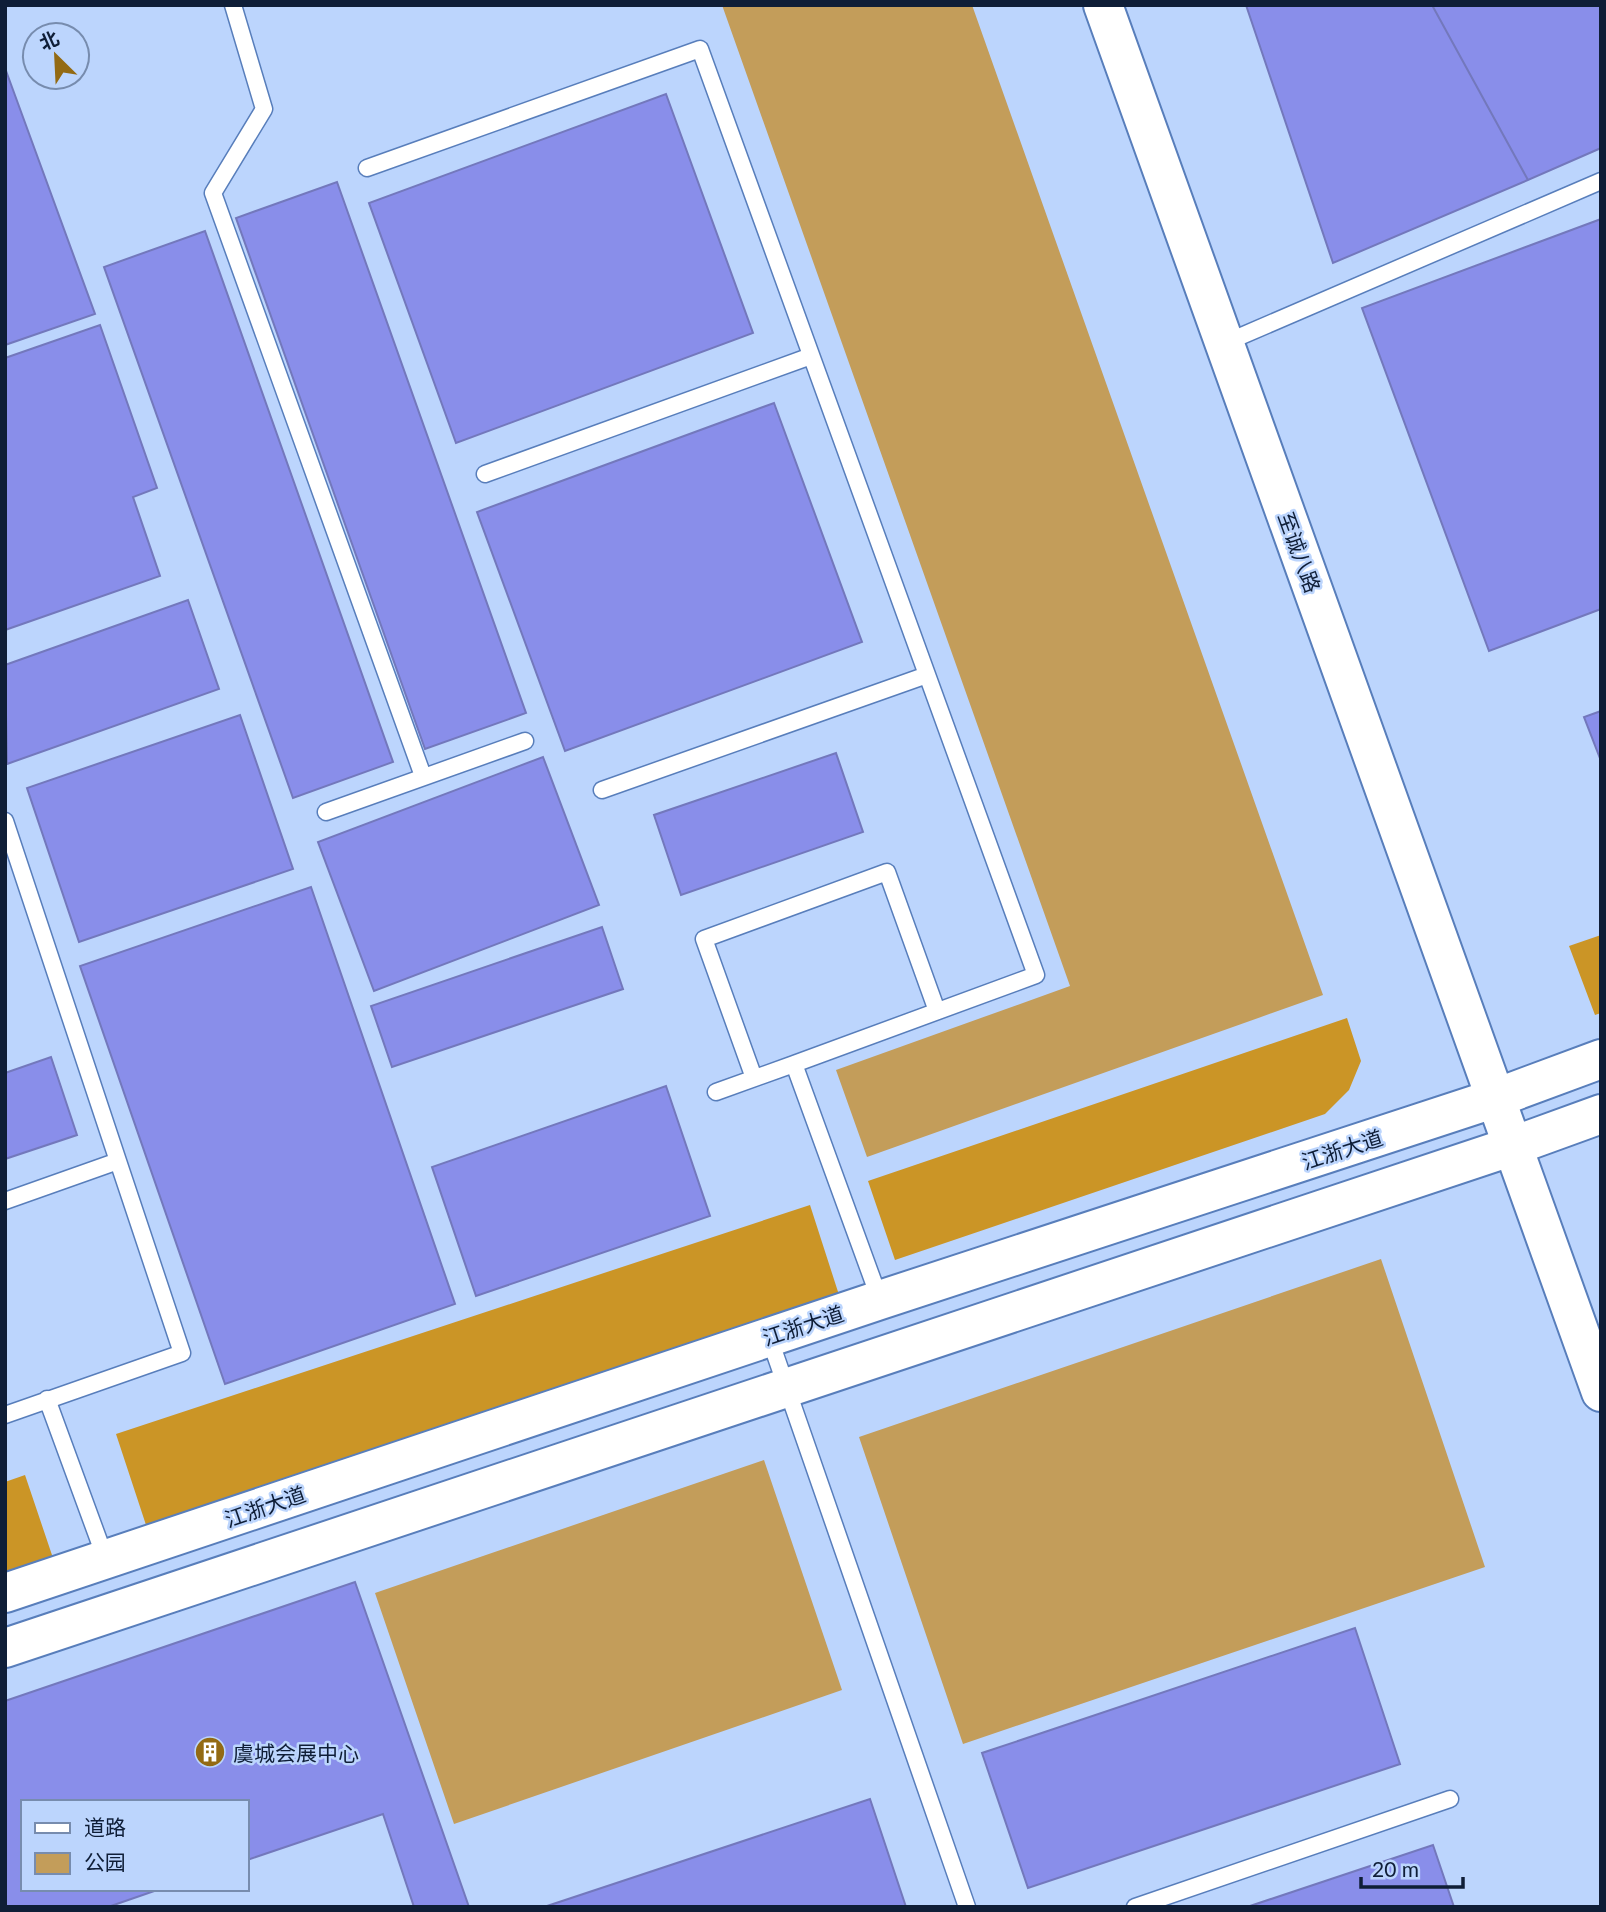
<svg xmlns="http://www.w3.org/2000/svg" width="1606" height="1912" font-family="Lato,'Noto Sans SC',sans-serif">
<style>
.green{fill:#c39d5a}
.forest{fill:#cb9526}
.building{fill:#898eea;stroke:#7378bc;stroke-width:2;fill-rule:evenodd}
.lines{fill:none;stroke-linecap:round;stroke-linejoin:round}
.service-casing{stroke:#587ebb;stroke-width:19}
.secondary-casing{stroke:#587ebb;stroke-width:42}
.primary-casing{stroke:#587ebb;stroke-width:42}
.service{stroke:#fff;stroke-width:16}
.secondary{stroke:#fff;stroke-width:38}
.primary{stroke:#fff;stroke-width:38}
.labels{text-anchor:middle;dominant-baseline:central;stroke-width:5;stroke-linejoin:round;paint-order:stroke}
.street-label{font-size:21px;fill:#0f1e37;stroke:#bcd5fd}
.poi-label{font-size:21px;fill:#0f1e37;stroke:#bcd5fd;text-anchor:start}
</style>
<rect width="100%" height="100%" fill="#bcd5fd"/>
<!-- green -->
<path class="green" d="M722,5h250l351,990 -456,162 -31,-87 234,-84z
M1381,1259l104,308 -522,177 -104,-307z
M764,1460l78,230 -388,134 -79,-231z"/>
<!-- forest -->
<path class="forest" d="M1601,935v78l-6,2 -26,-69z
M1347,1018l14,43 -12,29 -24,24 -430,146 -27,-79z
M810,1205l30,93 -693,230 -31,-94z
M25,1475l28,83 -48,16v-92z"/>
<!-- building -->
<path class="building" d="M1246,5h186l96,175 -195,83z
M1432,5h169v143l-73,32z
M5,68l90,246 -90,31z
M666,94l87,239 -297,110 -87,-240z
M337,182l189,531 -101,36 -189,-531z
M1601,219v390l-112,42 -127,-343z
M205,231l188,531 -100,36 -189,-531z
M100,325l57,163 -24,9 27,79 -155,54v-272z
M774,403l88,239 -297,109 -88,-239z
M188,600l31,89 -212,75 -2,-99z
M1601,711v50l-17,-44z
M240,715l53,154 -214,73 -52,-154z
M836,753l27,79 -182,63 -27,-80z
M543,757l56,148 -225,86 -56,-149z
M311,887l144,417 -230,80 -145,-418z
M602,927l21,62 -231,78 -21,-61z
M51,1057l26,78 -72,24v-86z
M666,1086l44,130 -234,80 -44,-129z
M355,1582l114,325h-464v-206zM23,1802h224v87h-224z
M1355,1628l45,136 -372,124 -46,-135z
M870,1799l36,108h-362z
M383,1814l31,93h-306l52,-18h87v-29z
M1433,1845l21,62h-207z"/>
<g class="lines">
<!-- service casing -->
<g class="service-casing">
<path id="service" d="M233,5l31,104 -51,84 210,583
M367,168l333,-119 336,926 -242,89
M1225,343l376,-162
M485,474l326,-118
M602,790l325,-115
M326,812l199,-71
M5,821l113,340
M754,1078l-50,-139 183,-67 50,139
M716,1092l78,-28 86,236
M5,1201l113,-40 64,192 -177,62
M769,1337l198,570
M47,1399l59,161
M1135,1907l315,-108"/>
</g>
<!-- secondary casing -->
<g class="secondary-casing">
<path id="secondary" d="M1103,5l498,1387"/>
</g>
<!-- primary casing -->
<g class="primary-casing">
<path id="primary" d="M5,1593l875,-293 616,-202 105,-39
M5,1648l1508,-502 88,-32"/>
</g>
<!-- service -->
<use href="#service" class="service"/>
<!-- secondary -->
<use href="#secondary" class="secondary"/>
<!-- primary -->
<use href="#primary" class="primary"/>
</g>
<!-- icons -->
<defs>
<g id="building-disc" transform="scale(1.575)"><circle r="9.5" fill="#936a13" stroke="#bcd5fd"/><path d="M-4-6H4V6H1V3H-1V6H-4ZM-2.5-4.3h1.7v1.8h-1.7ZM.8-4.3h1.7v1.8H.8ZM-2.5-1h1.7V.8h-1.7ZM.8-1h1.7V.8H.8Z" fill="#fff"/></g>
</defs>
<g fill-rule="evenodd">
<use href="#building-disc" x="210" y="1752"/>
</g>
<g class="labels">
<!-- street labels -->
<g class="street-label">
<text transform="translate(1300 552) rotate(70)">至诚八路</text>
<text transform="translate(1342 1149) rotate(-18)">江浙大道</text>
<text transform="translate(803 1325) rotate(-18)">江浙大道</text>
<text transform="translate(265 1506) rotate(-19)">江浙大道</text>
</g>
<!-- poi labels -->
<g class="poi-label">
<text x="233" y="1752">虞城会展中心</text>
</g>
</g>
<!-- border -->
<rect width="1606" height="1912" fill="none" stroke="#0f1e37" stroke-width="14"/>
<!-- legend -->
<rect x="21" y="1800" width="228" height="91" fill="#bcd5fd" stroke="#778cae" stroke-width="2"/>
<rect x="35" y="1823" width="35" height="10" fill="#ffffff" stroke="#778cae" stroke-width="2"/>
<text x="84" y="1835" font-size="21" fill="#0f1e37">道路</text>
<rect x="35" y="1853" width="35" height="21" fill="#c39d5a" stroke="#778cae" stroke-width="2"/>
<text x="84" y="1870" font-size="21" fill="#0f1e37">公园</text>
<!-- north arrow -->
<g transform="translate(56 56) rotate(336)"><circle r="33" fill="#bcd5fd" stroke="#778cae" stroke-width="2"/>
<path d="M0-5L12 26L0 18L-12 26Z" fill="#936a13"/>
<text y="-10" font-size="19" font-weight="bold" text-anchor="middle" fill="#0f1e37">北</text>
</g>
<!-- scale -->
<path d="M1361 1877v10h102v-10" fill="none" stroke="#0f1e37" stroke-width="3.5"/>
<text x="1372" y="1877" font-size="21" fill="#0f1e37" stroke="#bcd5fd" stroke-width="5" paint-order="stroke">20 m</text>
</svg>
